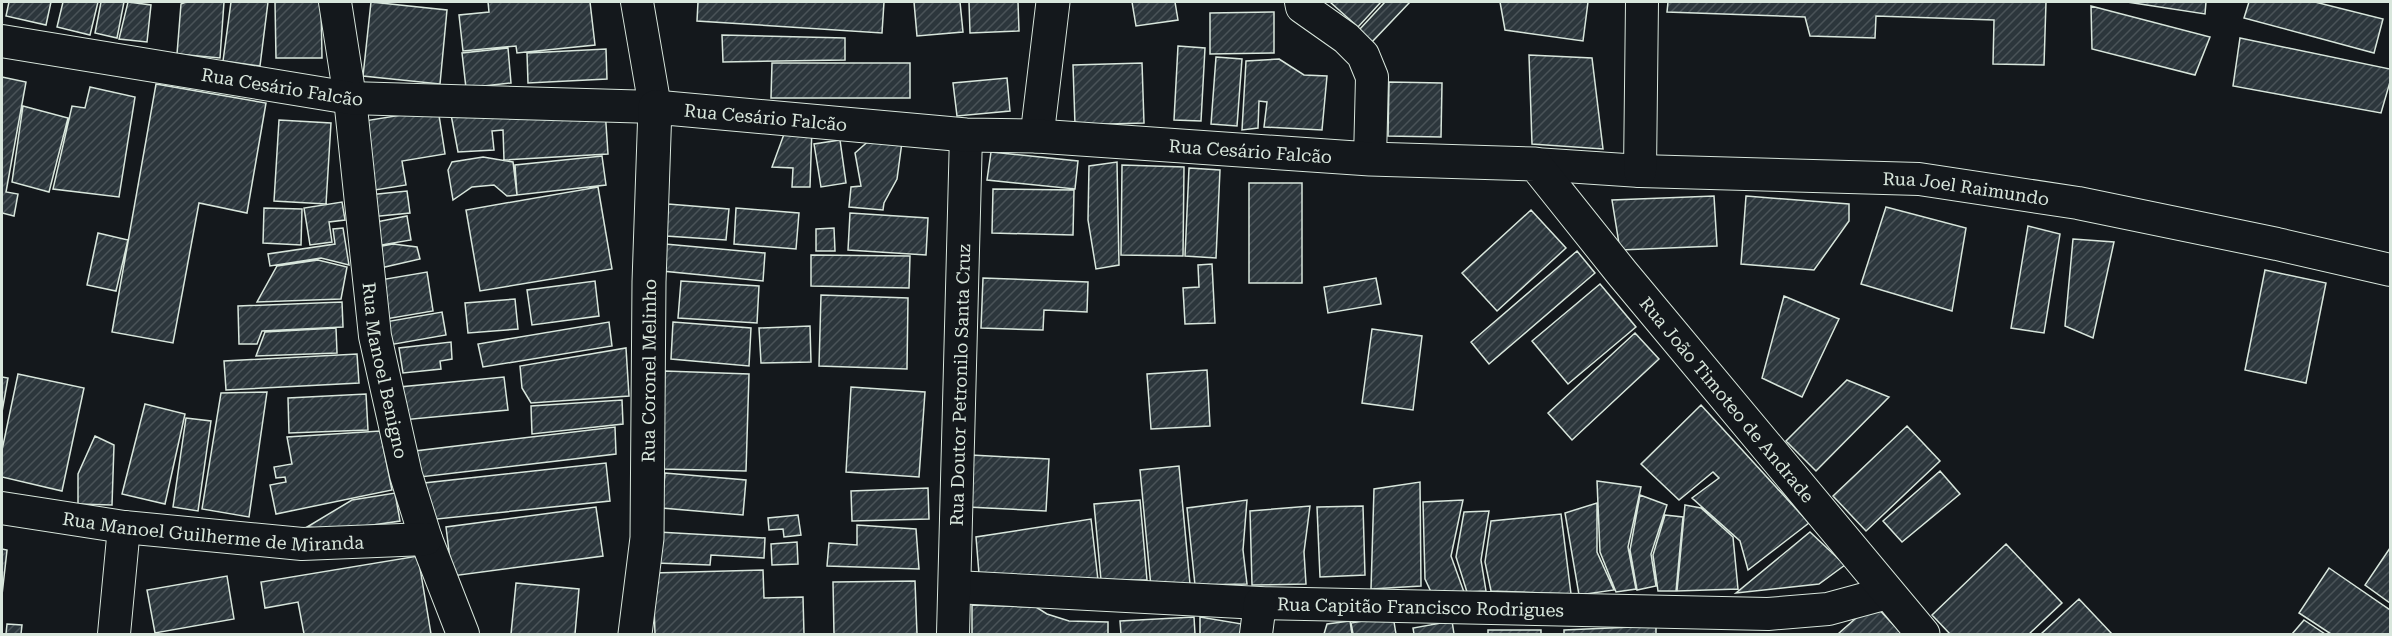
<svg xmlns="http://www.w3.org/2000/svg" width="2392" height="636" font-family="'Roboto Serif',serif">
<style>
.building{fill:url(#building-hatch);stroke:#d8e6dc;stroke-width:1.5}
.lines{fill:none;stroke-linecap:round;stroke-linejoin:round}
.street-casing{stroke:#d8e6dc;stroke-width:34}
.secondary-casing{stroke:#d8e6dc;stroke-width:35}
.street{stroke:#14181c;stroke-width:32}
.secondary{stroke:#14181c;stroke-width:33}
.labels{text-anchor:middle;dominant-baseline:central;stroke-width:4.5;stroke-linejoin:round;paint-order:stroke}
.street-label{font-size:18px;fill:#d8e6dc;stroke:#14181c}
</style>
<defs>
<pattern id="building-hatch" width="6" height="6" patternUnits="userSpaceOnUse" patternTransform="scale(1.5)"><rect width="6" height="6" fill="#2c363c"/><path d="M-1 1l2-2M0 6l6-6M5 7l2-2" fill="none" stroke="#4a5358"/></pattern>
</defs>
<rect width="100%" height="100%" fill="#14181c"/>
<!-- building -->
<path class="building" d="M9,2h42l-5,23 -40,-9z
M63,2h35l-8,33 -33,-8z
M101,2h23l-7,36 -22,-5z
M128,2l23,3 -4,37 -28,-3z
M186,2h38l-4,56 -43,-4 4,-50z
M231,2h37l-8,64 -37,-5z
M275,2h46l1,56h-46z
M371,2l76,8 -7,74 -77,-8z
M488,2h102l5,43 -78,8 -1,-7 -53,5 -4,-36 30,-3z
M698,2h186l-2,31 -185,-12z
M914,2h46l3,30 -46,4z
M969,2h49l1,29 -49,2z
M1132,2h43l3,18 -42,6z
M1330,2h51l-23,25z
M1385,2h25l-38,40 -13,-12z
M1500,2h88l-5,39 -78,-11z
M1668,2h378l-2,63 -51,-1 1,-44 -118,-4 -1,22 -65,-2 -5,-19 -138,-5z
M2127,2h79l-1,12z
M2249,2h66l68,17 -9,34 -130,-35z
M2091,6l119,31 -15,38 -103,-26z
M1274,12v41l-64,1v-41z
M722,35l123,3v22l-122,2z
M2240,38l150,31v13l-9,31 -148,-27z
M1178,46l27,2 -4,73 -27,-1z
M508,48l3,35 -45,5 -4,-35z
M606,49l1,30 -79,4 -1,-30z
M1529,55l63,3 11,91 -71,-5z
M1216,57l26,2 -5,67 -26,-2z
M1279,59l25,16 23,1 -5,54 -58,-3 3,-25 -8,-1 -1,27 -16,2 4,-69z
M772,63h138v35h-139z
M1142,63l2,60 -69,2 -2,-60z
M2,77l24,5 -20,110 12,2 -4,22 -12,-3z
M1007,78l3,33 -53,5 -4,-33z
M1389,82l53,1 -1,54 -53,-1z
M156,84l110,19 -19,110 -48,-10 -26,140 -61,-11z
M90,87l45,10 -16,100 -66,-8 19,-83 13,2z
M449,104l156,5 3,45 -104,6 -1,-30 -11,1 2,19 -36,2z
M23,106l45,12 -19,74 -37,-10z
M438,109l7,45 -43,7 4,24 -37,6 -11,-69z
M279,120l52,3 -5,81 -52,-3z
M787,126l25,1 -2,60h-18l1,-19 -21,-1z
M872,138l30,4 -5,37 -13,24 -1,7 -34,-3 2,-20 10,-1 -6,-33z
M840,140l6,43 -25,4 -7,-43z
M991,152l87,9 -3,28 -88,-9z
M602,156l4,29 -89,10 -2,-30z
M483,157l30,5 4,33 -10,1 -13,-11 -22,2 -19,13 -5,-30 4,-8z
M1117,162l2,103 -23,4 -8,-49 1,-54z
M1122,165l62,2 -1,89 -62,-1z
M1189,168l31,2 -4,88 -31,-2z
M1249,183h53v100h-53z
M598,187l14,82 -132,22 -14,-81z
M993,189l81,1 -1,45 -81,-2z
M407,191l3,22 -40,4 -2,-22z
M1714,196l3,50 -97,4 -8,-50z
M1746,196l103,8v17l-35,49 -73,-6z
M342,202l3,18 -16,2 3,20 -22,3 -6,-37z
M668,204l61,5 -3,31 -60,-4z
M1886,207l80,21 -14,83 -91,-27z
M264,208l38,1 -1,36 -38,-2z
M736,208l63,5 -3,36 -62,-5z
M1531,210l35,38 -69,63 -35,-38z
M850,213l78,5 -2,37 -78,-5z
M407,216l4,24 -41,7 -4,-23z
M2028,226l32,8 -16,99 -33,-5z
M343,228l6,37 -28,-7 -51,8 -2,-12 67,-10 -2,-15z
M834,228l1,23h-19v-22z
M98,233l30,7 -12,51 -29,-6z
M2073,239l41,3 -21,96 -28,-12z
M393,244l24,3 3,12 -44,10 -5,-21z
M665,244l100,9 -2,28 -101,-10z
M1577,251l18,22 -106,91 -18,-22z
M811,255l99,1 -1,32 -98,-2z
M318,260l29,7 -6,32 -84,3 20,-36z
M1212,264l3,59 -30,1 -2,-36 16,-1 -1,-22z
M2265,270l61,13 -20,100 -61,-13z
M427,272l6,39 -53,9 -6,-39z
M983,278l105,4 -1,30 -43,-2 -1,20 -62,-2z
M1376,278l5,26 -53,9 -4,-26z
M595,281l4,35 -67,9 -5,-35z
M681,281l78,5 -2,37 -79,-5z
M1600,284l36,43 -68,57 -36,-43z
M821,295l87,3 -1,71 -88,-3z
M1784,296l55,23 -37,78 -40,-19z
M515,299l3,30 -50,4 -3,-30z
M342,302l1,25 -81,4 -5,13h-18l-1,-38z
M442,312l4,23 -57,10 -4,-23z
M609,322l3,24 -129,21 -5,-23z
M673,322l78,6 -2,38 -78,-7z
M810,326l1,36 -50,1 -2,-35z
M336,328l1,25 -81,3 9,-24z
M1372,329l50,7 -9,74 -51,-7z
M1635,333l24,26 -87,81 -24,-27z
M451,342l1,17 -12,2 1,8 -38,4 -4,-25z
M626,348l3,48 -98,7 -9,-15 -2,-22z
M357,354l2,29 -133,7 -2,-29z
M1207,370l3,56 -59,3 -4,-55z
M665,371l84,3 -3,97 -84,-2z
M18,374l66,14 -22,103 -60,-14v-27z
M2,377l6,1 -6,34z
M504,377l4,33 -106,10 -3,-33z
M1847,380l42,17 -73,74 -30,-30z
M851,387l74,5 -6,85 -73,-5z
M267,392l-18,125 -47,-8 19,-116z
M366,394l2,36 -79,3 -1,-35z
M622,400l1,24 -91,10 -1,-28z
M145,404l40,10 -20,90 -43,-10z
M1701,405l108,118 -61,47 -8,-29 -48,-43 27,-20 -6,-6 -34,28 -38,-36z
M186,418l25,3 -13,90 -25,-4z
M1907,426l33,35 -74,70 -33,-35z
M615,427l1,27 -196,23 -5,-26z
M380,431l12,59 -116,24 -6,-29 16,-3 -1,-5 -9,1 -2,-11 18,-3 -5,-27z
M95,436l19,9 -2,60 -34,-1v-30z
M971,455l78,4 -3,52 -78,-4z
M606,463l4,38 -183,19 -3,-37z
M1179,466l11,118 -39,3 -11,-117z
M1940,471l20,23 -58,48 -19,-21z
M665,473l81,7 -3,35 -81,-7z
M1597,481l44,6 -13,60 8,42 -20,3 -16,-40z
M1420,482l1,104 -50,3 3,-100z
M928,488l1,31 -77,2 -1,-30z
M395,493l5,28 -62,9 -31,-3 45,-27z
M1640,495l27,10 -16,49 5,32 -19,4 -7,-40z
M1140,500l7,80h-46l-7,-76z
M1247,500l-4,50 4,34 -52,1 -8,-77z
M1463,500l-12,56 13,36 -32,2 -7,-15 -2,-77z
M1597,503v49l17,38 -35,5 -14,-82z
M1685,505l16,3 32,29 5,52 -61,2z
M1310,506l-6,46 2,32 -54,1 -2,-74z
M1363,506l2,69 -45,2 -3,-70z
M596,507l7,49 -151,20 -6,-49z
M1489,511l-8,49 5,31 -19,1 -11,-35 8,-45z
M1561,514l10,80 -80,-3 -6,-29 6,-41z
M798,515l3,20 -17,2 -1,-8 -14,1 -1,-12z
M1665,515l18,2 -7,74h-18l-5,-36z
M1091,519l7,61 -119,-6 -3,-37z
M857,525l59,4 3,40 -92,-3 2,-23 28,2z
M658,532l107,6 -1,20 -53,-3 -1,10 -54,-2z
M1810,532l35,33 -26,19 -83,9z
M797,542l1,22 -26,1 -1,-21z
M2006,544l56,59 -33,31h-79l-18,-19z
M2390,548v55l-25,-18z
M2,549l5,1 -5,45z
M418,556l13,78h-127l-6,-32 -33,6 -4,-26z
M2329,568l61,42v24h-59l-32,-21z
M763,570l1,28 39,-1 1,37h-149l-2,-61z
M227,576l7,43 -79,14 -8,-43z
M915,581l2,53h-83l-1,-52z
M516,583l63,6 -4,45h-64z
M2079,599l33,35h-71z
M1873,603l29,31h-64z
M972,605l64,2 11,7 22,7 39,1v12h-136z
M1393,616l3,18h-43l-2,-11z
M1194,617l1,17h-74l-1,-13z
M1200,617l42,7 -2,10h-40z
M2304,620l21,14h-33z
M1350,621l2,13h-28l3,-10z
M1452,621l2,13h-40l-1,-6z
M7,624l15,1 -1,9h-15z
M1656,626v8h-92v-4z
M1488,630h53v4h-53z"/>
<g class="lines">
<!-- street casing -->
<g class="street-casing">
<g id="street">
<path id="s1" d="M335,2l15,96 25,238 31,139 20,64 37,95"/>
<path d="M1301,2l1,5 44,31 17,17 9,22 -2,82"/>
<path id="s2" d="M2,41l348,57 305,9 -18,-105"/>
<path id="s3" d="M1535,164l105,7 279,8 159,24 199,41 113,26"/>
<path d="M1640,171l2,-169"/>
<path id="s4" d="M2,508l122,19 178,17 124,-5"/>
<path id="s5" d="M955,587l305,16 508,11 60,-5 59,-16"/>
<path d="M114,634l10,-107"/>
<path id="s6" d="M953,634l13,-499"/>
<path d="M1256,634l4,-31"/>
</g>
</g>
<!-- secondary casing -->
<g class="secondary-casing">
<g id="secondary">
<path d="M1037,136l16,-134"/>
<path id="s7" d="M635,634l12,-96 2,-256 6,-175 311,28 71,1 333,23 165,5 87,109 301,361"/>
</g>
</g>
<!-- street -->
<use href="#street" class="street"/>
<!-- secondary -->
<use href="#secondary" class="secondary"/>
</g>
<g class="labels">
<!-- street labels -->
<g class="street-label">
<text stroke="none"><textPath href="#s2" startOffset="284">Rua Cesário Falcão</textPath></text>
<text stroke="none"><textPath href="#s7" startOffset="639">Rua Cesário Falcão</textPath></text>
<text stroke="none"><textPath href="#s7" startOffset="1125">Rua Cesário Falcão</textPath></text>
<text stroke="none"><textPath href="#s3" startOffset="432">Rua Joel Raimundo</textPath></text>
<text stroke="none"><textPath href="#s1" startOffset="372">Rua Manoel Benigno</textPath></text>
<text stroke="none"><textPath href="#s7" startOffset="264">Rua Coronel Melinho</textPath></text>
<text stroke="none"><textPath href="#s6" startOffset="249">Rua Doutor Petronilo Santa Cruz</textPath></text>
<text stroke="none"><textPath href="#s7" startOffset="1714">Rua João Timoteo de Andrade</textPath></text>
<text stroke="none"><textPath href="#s4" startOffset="213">Rua Manoel Guilherme de Miranda</textPath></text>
<text stroke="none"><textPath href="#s5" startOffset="466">Rua Capitão Francisco Rodrigues</textPath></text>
</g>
</g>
<!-- border -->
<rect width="2392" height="636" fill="none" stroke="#d8e6dc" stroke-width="6"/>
</svg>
